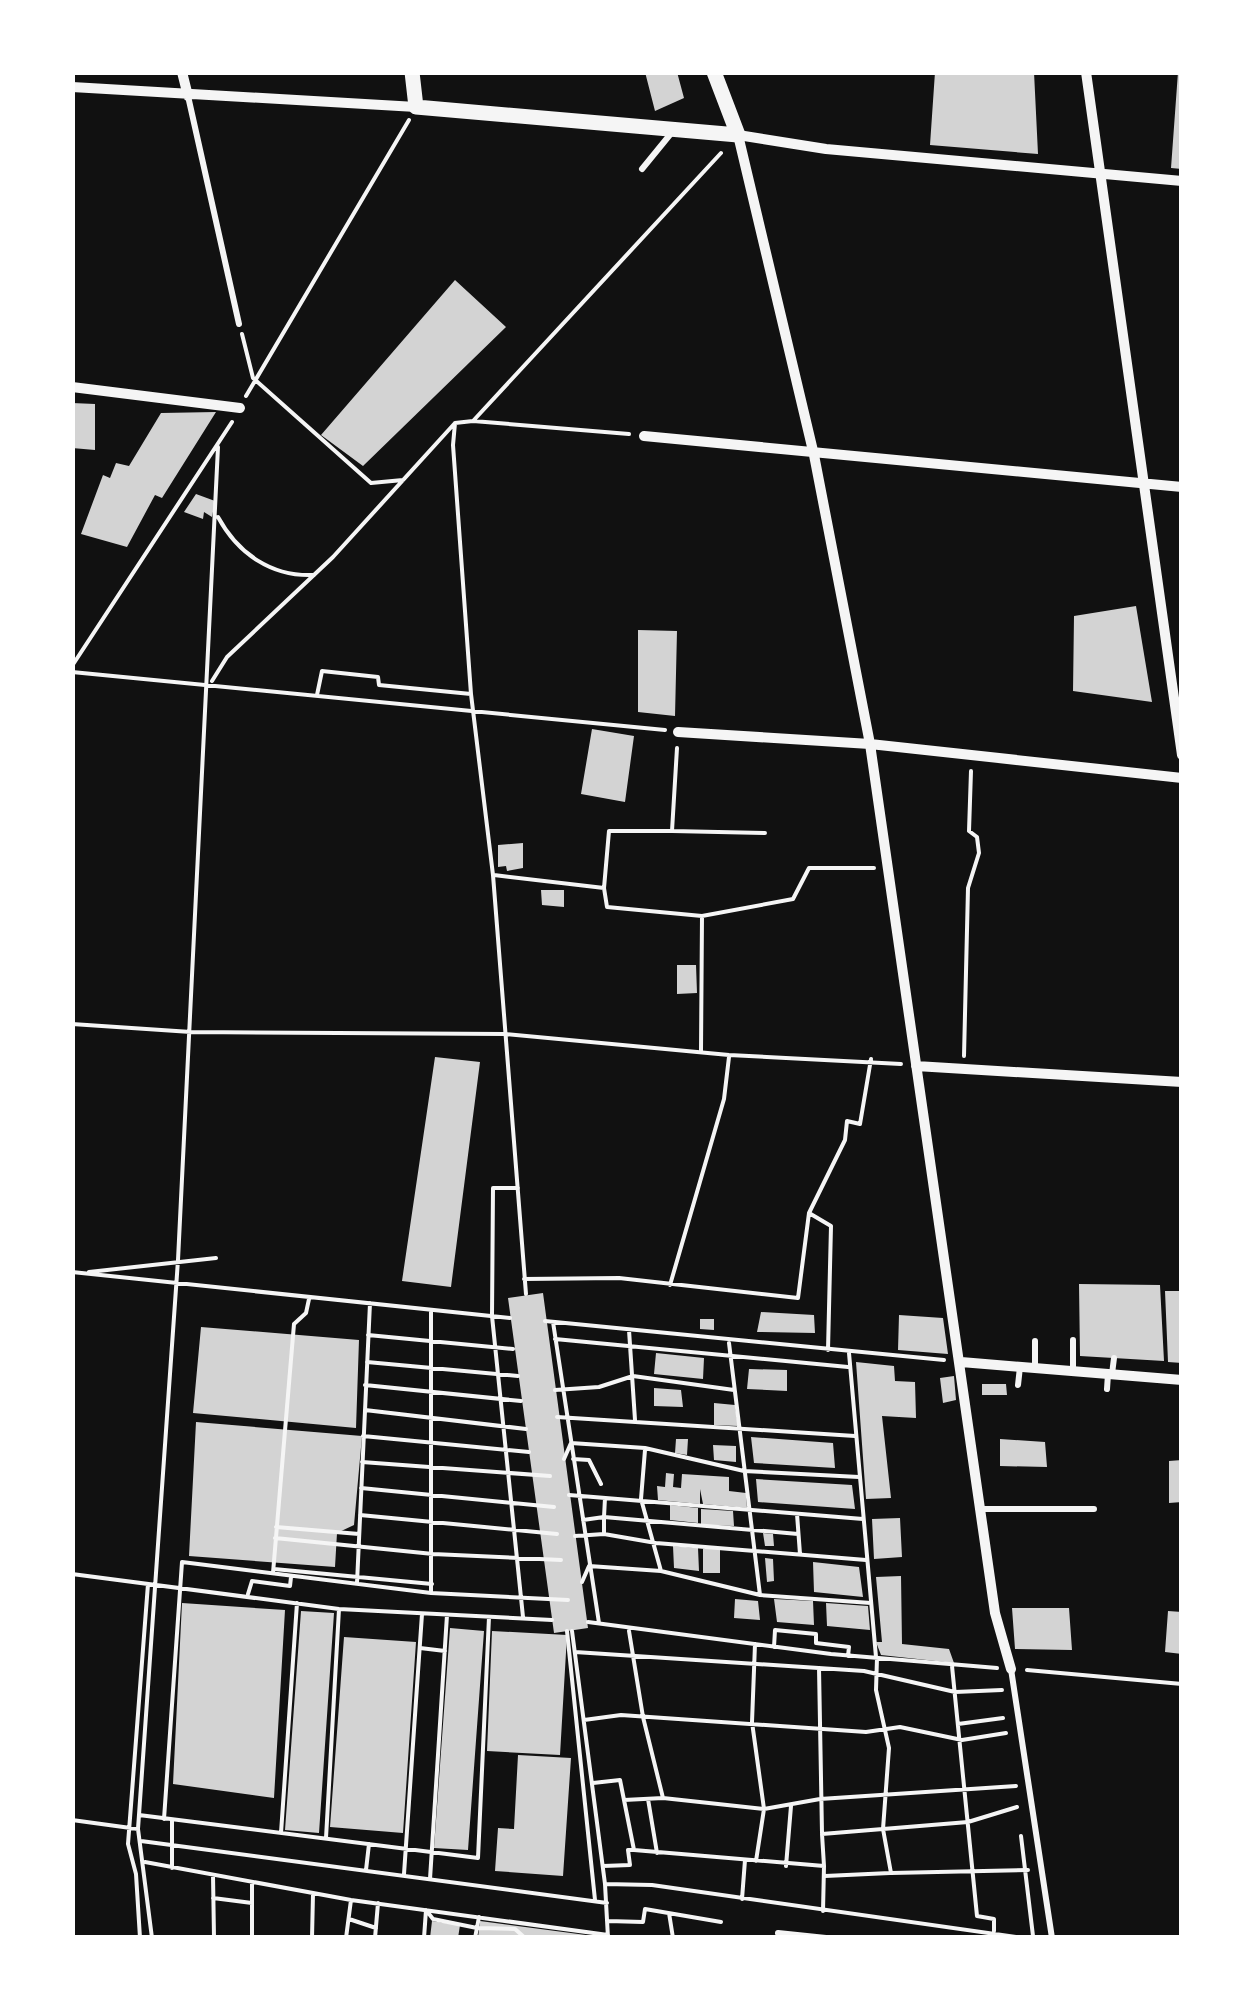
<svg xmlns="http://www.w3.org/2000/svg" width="1254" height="2010" font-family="Ubuntu,sans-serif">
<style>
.building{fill:#d3d3d3}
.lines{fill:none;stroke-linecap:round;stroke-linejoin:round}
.path{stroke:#f5f5f5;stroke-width:4}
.service{stroke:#f5f5f5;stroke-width:6}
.minor{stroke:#f5f5f5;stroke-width:10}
.tertiary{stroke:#f5f5f5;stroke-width:15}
</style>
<rect width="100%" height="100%" fill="#111"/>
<!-- building -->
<path class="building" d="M645,72h32l7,26 -29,13z
M935,72h99l4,82 -108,-9z
M1178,72h4v97l-11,-1z
M455,280l51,47 -143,139 -42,-31z
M72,403l23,1v46l-23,-2z
M216,412l-54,86 -7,-3 -28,52 -46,-13 22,-59 7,3 6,-15 13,3 32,-53z
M196,494l19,7 -3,16 -8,-5 -1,7 -19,-7z
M1136,606l16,96 -79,-11 1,-75z
M638,630l39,1 -2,85 -37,-4z
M592,729l42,7 -9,66 -44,-8z
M523,843v25l-16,3 -1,-5 -8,1v-22z
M541,890h23v17l-22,-2z
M677,965h19l1,28 -20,1z
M435,1057l45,5 -29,225 -49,-6z
M1079,1284l81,1 4,76 -84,-5z
M1165,1291h17v72l-14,-1z
M543,1293l45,335 -34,5 -46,-335z
M761,1312l53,3 1,18 -58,-1z
M899,1315l44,3 5,36 -50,-4z
M700,1319h14v11l-14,-1z
M201,1327l158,13 -3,88 -163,-15z
M656,1353l48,5 -1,21 -49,-5z
M856,1362l38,4 1,15 20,1 1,36 -34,-2 9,82 -25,1z
M749,1369l38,1v21l-40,-2z
M954,1376l2,24 -13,3 -3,-25z
M982,1384h24l1,11h-25z
M654,1388l27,2 2,17 -29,-1z
M714,1403l21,2 3,21 -24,-1z
M196,1422l166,14 -8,89 -17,8 -2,34 -146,-11z
M751,1437l82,6 2,25 -81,-5z
M676,1439h12l-1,16 -12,-2z
M1000,1439l45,3 2,25 -47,-1z
M713,1445l23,1v16l-22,-2z
M1182,1460v42l-13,1v-42z
M666,1473l8,1 -1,13 8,1 1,-14 47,3v14l17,2 1,15 -44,-4 -3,-15v15l-42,-4 -1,-14 8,1z
M756,1479l96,6 3,24 -97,-7z
M670,1505l28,3v15l-28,-3z
M701,1509l32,2 1,15 -33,-1z
M900,1518l2,39 -28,2 -2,-40z
M763,1533l10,1 1,12h-9z
M673,1546l25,2 1,23 -25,-3z
M703,1549h17v24h-17z
M765,1558l8,1 1,22 -7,1z
M813,1562l46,5 4,30 -49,-5z
M901,1576l1,68 47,5 5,14 -73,-8 -5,-13h6l-6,-65z
M735,1599l23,2 2,19 -26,-2z
M774,1599l39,2 1,24 -37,-3z
M182,1603l103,7 -11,188 -101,-14z
M826,1603l42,3 2,24 -43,-4z
M1012,1608h57l3,42 -57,-1z
M301,1611l33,2 -15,220 -34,-3z
M1168,1611l14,1v42l-17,-2z
M450,1628l34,3 -16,219 -34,-2z
M492,1631l75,4 -7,120 -73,-4z
M344,1637l72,5 -13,191 -73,-6z
M518,1755l53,3 -8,118 -68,-5 3,-43 16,1z
M432,1921l28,4 -2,13h-28z
M480,1921l106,14v3h-108z"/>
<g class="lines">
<!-- path -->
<path class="path" d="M242,334l11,44 118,105 32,-3
M246,396l163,-276
M473,421l248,-268
M218,517c20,37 54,60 96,58
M72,666l160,-244
M72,672l593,58
M212,681l15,-24 106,-100 122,-134
M317,695l5,-24 56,6 1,8 92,9
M677,748l-5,83h-63l-5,57 3,19 95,9 91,-17 16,-31h65
M672,831l93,2
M494,875l110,13
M72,1024l119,8 314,2 224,21 172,9
M701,1051l1,-135
M964,1056l4,-168 11,-35 -2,-16 -8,-6 2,-60
M518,1188h-25l-1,128 31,301
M809,1213l22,13 -3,124
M72,1272l438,46
M89,1272l127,-14
M524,1279l95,-1 179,20 11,-85 36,-73 2,-19 13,3 11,-65
M670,1285l54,-186 5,-42
M526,1294l-33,-419 -22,-181 -18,-249 2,-22 18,-2 156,13
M431,1311v280
M545,1321l399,39
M553,1322l46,301
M629,1330l6,90
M368,1335l145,14
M555,1339l293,28
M729,1343l31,252
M849,1353l27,304
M367,1362l151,14
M365,1385l156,16
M555,1390l44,-3 34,-11 101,14
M365,1410l161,19
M557,1417l298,19
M363,1436l166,16
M645,1450l-4,49 20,72
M564,1459l7,-16 74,5 99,23 115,6
M573,1459l16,1 12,24
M362,1462l188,14
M361,1488l193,19
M569,1495l294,24
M797,1514l3,40
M360,1515l197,19
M583,1520l21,-3 1,-19
M276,1527l83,7
M604,1533v-16l194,17
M575,1536l29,-2 52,9 210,17
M275,1538l158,16 128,6
M274,1569l158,15
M273,1573l21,-249 12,-11 3,-14
M72,1574l267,35 213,11
M582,1582l7,-16 72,5 99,24 111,8
M357,1583l13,-280
M248,1594l4,-13 38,5 1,-9
M588,1622l243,32 166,14
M567,1631l28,269
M572,1631l33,253 3,54
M629,1631l14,86 20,81
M755,1644l-3,78 12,87 -8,52
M774,1647l1,-17 41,4v9l33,4 -1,9
M420,1648l25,3
M575,1652l289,19 91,21 47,-2
M877,1658l-1,32 13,58 -6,81 85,-7 49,-15
M952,1666l25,250 17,3v12
M819,1668l3,165
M1027,1670l155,14
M584,1720l37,-5 245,17 34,-5 62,13 44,-7
M958,1724l45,-6
M593,1783l27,-3 14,70
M648,1799l9,54
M624,1800l39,-2 101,11 56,-10 196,-13
M139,1815l339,43 11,-241
M164,1819l18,-257 249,31 137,7
M72,1820l66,9
M172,1820v48
M281,1833l16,-230
M1021,1836l12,100
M326,1838l13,-229
M141,1841l466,62
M145,1862l206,38 257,35
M603,1866l27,-1 -2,-15h6l190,16 -2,-32 61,-5 8,44 137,-3
M786,1866l5,-60
M366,1870l3,-26
M404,1874l18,-260
M213,1875l1,63
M825,1876l65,-3
M430,1879l17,-264
M605,1884l47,1 371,53
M213,1898l39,5
M742,1899l3,-39
M426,1910l7,9 44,9 38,1 10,9
M823,1911l1,-45
M669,1913l4,25
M349,1919l27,9
M608,1921l35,1 2,-13 76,13
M140,1938l-4,-64 -8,-30 20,-260
M152,1938l-14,-109 40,-569 40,-813
M252,1938v-56
M312,1938l1,-44
M346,1938l5,-38
M375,1938l3,-35
M424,1938l2,-28
M475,1938l4,-21"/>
<!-- service -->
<path class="service" d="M188,96l51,228
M642,169l31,-38
M1035,1367v-26
M1073,1371v-31
M1112,1374l2,-16
M1018,1385l2,-18
M1107,1389l1,-15
M981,1509h113
M1011,1669l41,269
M778,1933l48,5"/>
<!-- minor -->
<path class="minor" d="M182,72l6,24
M1086,72l96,683
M72,87l344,20
M72,387l168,21
M644,436l538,51
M678,732l192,12 312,34
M916,1066l266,16
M961,1362l221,18
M1011,1669l-16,-56 -125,-869 -56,-289 -76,-320 88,14 356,32"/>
<!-- tertiary -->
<path class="tertiary" d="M412,72l4,35 322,28 -24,-63"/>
</g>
<!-- border -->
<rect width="1254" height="2010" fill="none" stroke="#ffffff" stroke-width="150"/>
</svg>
